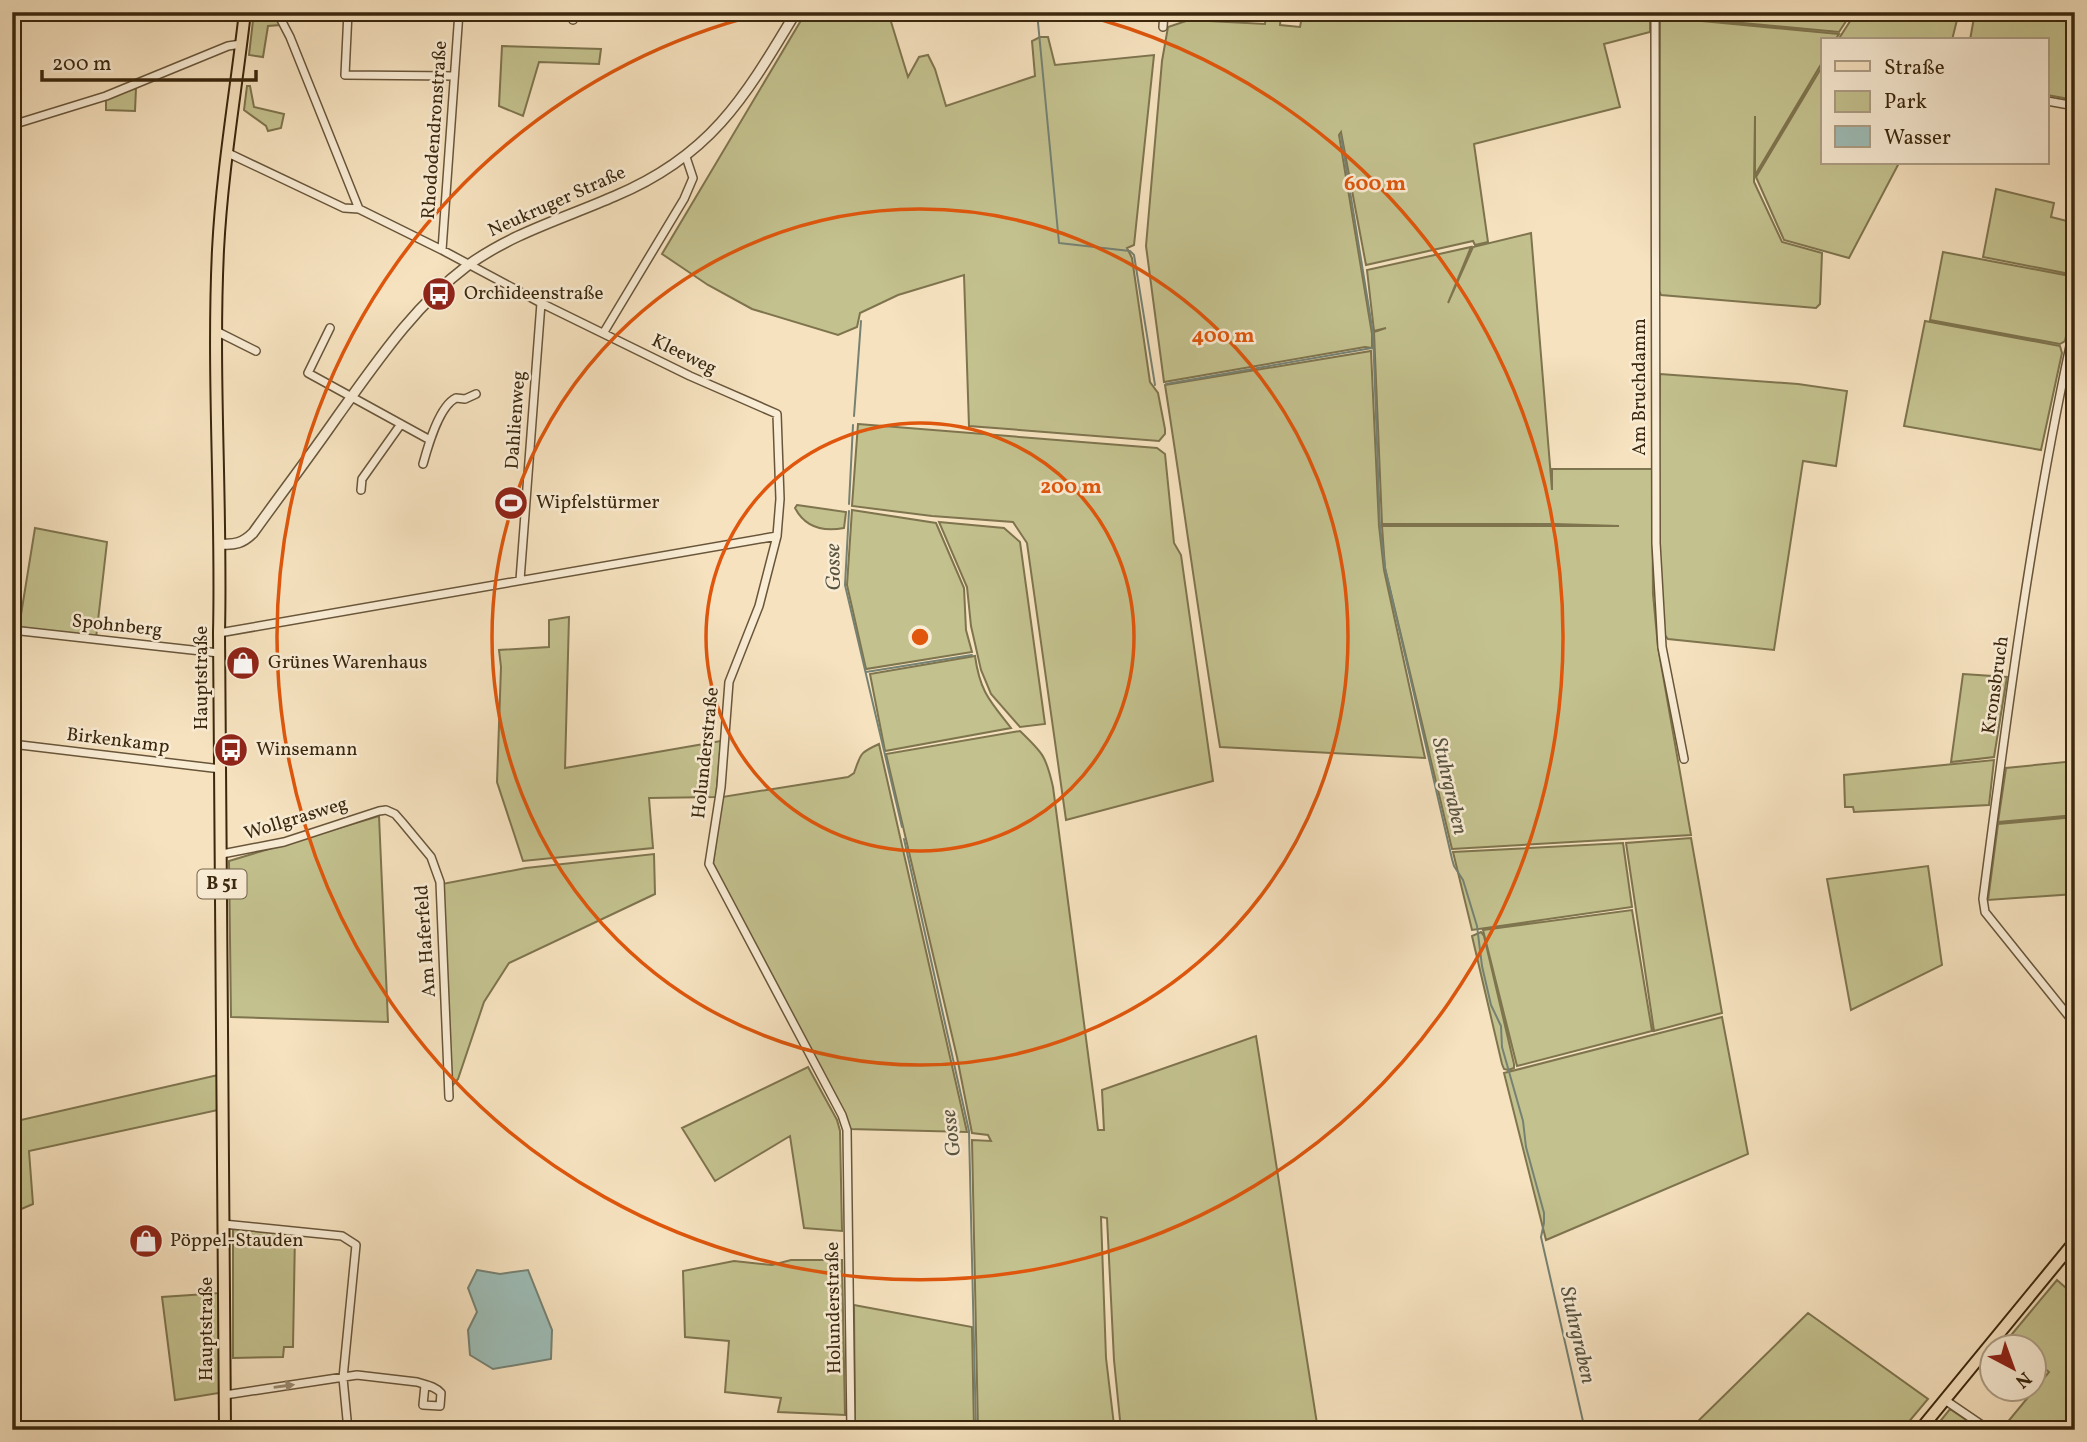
<svg xmlns="http://www.w3.org/2000/svg" width="2087" height="1442" font-family="Vollkorn,serif">
<style>
.green{fill:#c3c18e;stroke:#7e744e;stroke-width:2}
.water{fill:#9dbdb7;stroke:#758173;stroke-width:2}
.lines{fill:none;stroke-linecap:round;stroke-linejoin:round}
.stream{stroke:#758173;stroke-width:2}
.minor-casing{stroke:#69563a;stroke-width:10}
.tertiary-casing{stroke:#69563a;stroke-width:12}
.primary-casing{stroke:#3a270d;stroke-width:14}
.minor{stroke:#f9ecd5;stroke-width:7}
.tertiary{stroke:#f9ecd5;stroke-width:9}
.primary{stroke:#f6e2bf;stroke-width:10}
.oneway{fill:#9a8a71}
.ring{fill:none;stroke:#df560c;stroke-width:3.5}
.labels{text-anchor:middle;dominant-baseline:central;stroke-width:5;stroke-linejoin:round;paint-order:stroke}
.shield{fill:#f9ecd5;stroke:#736249;stroke-width:2}
.shield-label{font-size:18px;font-weight:bold;fill:#3a270d}
.street-label{font-size:19px;fill:#3a270d;stroke:#f9ecd5}
.poi-label{font-size:19px;fill:#3a270d;stroke:#f9ecd5;text-anchor:start}
.water-label{font-size:21px;font-style:italic;fill:#585440;stroke:#f9ecd5}
.centre{fill:#df560c;stroke:#f9ecd5;stroke-width:3.5}
.ring-label{font-size:21px;text-anchor:middle;font-weight:bold;fill:#df560c;stroke:#f9ecd5;stroke-width:5;stroke-linejoin:round;paint-order:stroke}
</style>
<rect width="100%" height="100%" fill="#f6e2bf"/>
<filter id="stains"><feTurbulence type="fractalNoise" baseFrequency=".00286" numOctaves="4"/><feColorMatrix values="0 0 0 0 .2 0 0 0 0 .09 0 0 0 0 .02 0 0 0 .5 -.17"/></filter>
<radialGradient id="worn" r=".72"><stop offset=".6" stop-color="#630" stop-opacity="0"/><stop offset="1" stop-color="#630" stop-opacity=".3"/></radialGradient>
<!-- green -->
<path class="green" d="M254,12h20l6,13 -12,1 -5,31 -14,-2z
M806,12h82l20,65 11,-20 9,-2 7,14 11,37 89,-30 -3,-35 8,-4h8l7,28 99,-10 -20,190 -7,3 5,10 18,124 8,11 7,36v5l-6,7 -190,-15 -5,-151 -66,20 -38,18 -3,14 -19,8 -86,-26 -44,-24 -46,-31z
M1266,12h15l-1,13 20,2 3,-15h347v20l-46,12 16,63 -146,37 14,98 -13,3 -2,-4 -107,24 -25,-133 -2,3 33,199v14l-7,-1 -201,35 -18,-136 16,-185 6,-34 21,-7 76,4z
M1657,12h195l-13,20 -182,-17z
M1856,12h103l-7,28h-114z
M1975,12h100v88l-28,-5v-55h-77z
M1660,17l179,17 -4,6h-12v21l-68,114v-59l-1,66 28,60 40,11 -2,51 -4,4 -155,-13 -2,-4z
M502,46l99,3 -2,15 -60,-2 -16,54 -24,-10z
M1823,65v98h76l-50,95 -65,-18 -28,-63z
M247,86h3l4,21 30,7 -3,14 -13,3 -2,-5 -22,-16z
M136,88l-1,23 -29,-1v-12z
M1996,189l58,14 -3,14 24,6v52l-92,-18z
M1531,233l21,257v-21h100l1,125 5,53 33,188 -239,14 -67,-281 -3,-42h237l-64,-2h-173l-8,-192 12,-4 -12,3 -7,-61 104,-23 -23,56 25,-56z
M1943,252l132,25v16l-10,48 -5,3 -130,-24z
M1925,321l135,25 2,7 -21,97 -137,-24z
M1371,351l8,175 5,44 41,188 -205,-11c-20,-120 -36,-241 -55,-362z
M1660,374l138,10 49,7 -11,75 -33,-5 -29,189 -106,-11 -4,-5 -6,-108z
M858,424l299,24 8,6 9,89 7,12 32,226 -147,39 -39,-277 -14,-21 -81,-6 -80,-10z
M797,505l49,7 -2,16c-21,4 -39,-1 -49,-20z
M852,510l84,13 28,65 2,42 6,22 -106,17 -19,-84z
M939,522l65,6 16,14 25,182 -25,3 -29,-33 -10,-24 -10,-44 -4,-39z
M35,528l72,14 -11,96 -77,-11z
M569,617l-4,151 156,-27 -5,56 -67,1 4,50 -130,13 -26,-79 4,-115 -2,-17 50,-3v-27z
M975,656c5,36 15,45 36,72l-126,23 -15,-77z
M1963,674l44,3 -13,80 -43,5z
M1020,731c23,22 26,25 33,56l45,343h6l-2,-40 154,-54 62,394h-197l-7,-70 -7,-142 -6,-1 5,141 8,67 -54,5h-82l-6,-290 19,1 -3,-6 -16,-2 -15,-76 -71,-303z
M879,744l88,388 -117,-3 -137,-266 9,-66 126,-20 6,-4c7,-19 5,-20 25,-29z
M1994,760l-5,45 -135,7 -1,-5h-8l-1,-32z
M2075,761v54l-77,7 8,-54z
M379,816l9,206 -157,-5 -2,-156z
M2075,817v77l-87,6 10,-76z
M1691,838l31,175 -68,18 -28,-188z
M1623,843l9,64 -160,23 -19,-78z
M654,854l1,40 -146,69 -25,39 -26,77 -6,7 -10,-202 84,-16z
M1928,866l14,99 -91,45 -24,-131z
M1632,910l20,121 -135,35 -34,-136z
M1481,932l3,4 30,128v4l-6,2 -4,-1 -2,-5 -30,-128z
M1722,1017l26,137 -202,86 -42,-167z
M808,1067l29,53 3,11 2,100 -38,-3 -14,-92 -75,45 -33,-53z
M218,1075v35l-189,41 4,53 -21,9v-91z
M233,1229l62,5 -2,113h-9l-1,10 -50,1z
M791,1260h51l3,155 -67,-3 3,-14 -56,-6 4,-51 -44,-4 -2,-66 51,-10 38,4z
M2057,1280l18,16v134h-74l48,-58 -14,-12v-12l-17,-1 -11,-7z
M220,1293l-1,100 -44,7 -13,-103z
M854,1305l118,22 2,103h-119z
M1808,1313l120,86 -26,31h-213z
M1950,1409l31,21h-48z"/>
<!-- water -->
<path class="water" d="M477,1270l23,4 28,-4 24,60 -1,29 -58,10 -23,-14 -2,-25 9,-18 -9,-24z"/>
<g class="lines">
<!-- stream -->
<path class="stream" d="M1037,12l22,231 71,8 4,4 21,130
M1341,136l32,197 7,193 5,42 67,291 2,7 9,14 14,46 5,40 9,39 10,21 1,21 21,74 3,26 18,66v10l-3,14 44,193
M1166,384l206,-36
M854,416l7,-95
M849,504l4,-79
M849,511l-4,74 57,242
M866,672l106,-17
M904,839l65,292 7,299"/>
<!-- minor casing -->
<g class="minor-casing">
<path id="minor" d="M277,12l13,25 69,172 83,41 99,53 149,73 87,38 3,85 -3,37 -18,70 -30,76 -8,105 -12,77 133,251 5,15 4,300
M348,12l-3,63 109,1
M1655,12l1,531 6,104 22,112
M573,20v-8
M1163,27l1,-15
M2047,101l28,5
M12,125l94,-29 122,-50 13,-2
M228,153l116,55 15,1
M442,250l17,-238
M2075,323c-42,190 -67,383 -92,576l2,13 90,112
M330,328l-22,45 122,67
M218,332l38,19
M604,332l80,-133 9,-21 -7,-21
M423,464c5,-18 16,-58 33,-66l9,1 11,-5
M361,490l1,-11 39,-55
M520,580l21,-277
M12,630l207,23
M219,633l558,-97
M12,744l209,25
M222,854l62,-12 95,-31 7,-1 9,4 7,8 29,35 9,25 9,215
M223,1224l119,12 14,9 -13,133 5,52
M225,1395l132,-20 60,7c9,3 18,4 24,11l-1,13 -17,-1 2,-20
M1945,1400l44,30"/>
</g>
<!-- tertiary casing -->
<g class="tertiary-casing">
<path id="tertiary" d="M221,544c14,1 22,-1 32,-11 28,-39 57,-77 84,-116 39,-54 77,-111 130,-151 45,-33 98,-48 148,-70 96,-40 130,-99 181,-184"/>
</g>
<!-- primary casing -->
<g class="primary-casing">
<path id="primary" d="M225,1430l-6,-797c3,-128 -7,-256 -1,-383 4,-79 18,-159 27,-238
M1920,1430l155,-189"/>
</g>
<!-- minor -->
<use href="#minor" class="minor"/>
<!-- tertiary -->
<use href="#tertiary" class="tertiary"/>
<!-- primary -->
<use href="#primary" class="primary"/>
</g>
<!-- one-way arrows -->
<defs><path id="oneway-solid" d="M-6-.8H1V-3.2L6.5 0L1 3.2V.8H-6Z" transform="scale(1.75)"/></defs>
<use class="oneway" href="#oneway-solid" transform="translate(284 1386) rotate(-8)"/>
<!-- distance rings -->
<g class="ring">
<circle cx="920" cy="637" r="214"/>
<circle cx="920" cy="637" r="428"/>
<path d="M1076 13A643 643 0 1 1 764 13"/>
</g>
<!-- icons -->
<defs>
<g id="bus-disc" transform="scale(1.75)"><circle r="9.5" fill="#8f2418" stroke="#f9ecd5"/><path d="M-5-6H5V4H4V6H2V4H-2V6H-4V4H-5ZM-3.5-4V0h7V-4ZM-3.5 1.2v1.5H-2V1.2ZM2 1.2v1.5H3.5V1.2Z" fill="#fff"/></g>
<g id="stadium-disc" transform="scale(1.75)"><circle r="9.5" fill="#8f2418" stroke="#f9ecd5"/><path d="M0-5a6.5 5 0 1 0 0 10a6.5 5 0 1 0 0-10ZM-3.5-1.8h7v3.6h-7Z" fill="#fff"/></g>
<g id="shop-disc" transform="scale(1.75)"><circle r="9.5" fill="#8f2418" stroke="#f9ecd5"/><path d="M-5-2.5h2.3a2.7 3.5 0 0 1 5.4 0H5L5.5 6h-11ZM-1.5-2.5h3a1.5 2.3 0 0 0-3 0Z" fill="#fff"/></g>
</defs>
<g fill-rule="evenodd">
<use href="#bus-disc" x="439" y="294"/>
<use href="#stadium-disc" x="511" y="503"/>
<use href="#shop-disc" x="243" y="663"/>
<use href="#bus-disc" x="231" y="750"/>
<use href="#shop-disc" x="146" y="1241"/>
</g>
<g class="labels">
<!-- shield labels -->
<rect class="shield" x="197.5" y="869.5" width="49" height="29" rx="5"/>
<g class="shield-label">
<text x="222" y="884">B 51</text>
</g>
<!-- street labels -->
<g class="street-label">
<text transform="translate(435 130) rotate(-86)">Rhododendronstraße</text>
<text transform="translate(557 202) rotate(-24)">Neukruger Straße</text>
<text transform="translate(684 355) rotate(26)">Kleeweg</text>
<text transform="translate(1640 387) rotate(-90)">Am Bruchdamm</text>
<text transform="translate(516 420) rotate(-86)">Dahlienweg</text>
<text transform="translate(117 626) rotate(6)">Spohnberg</text>
<text transform="translate(202 678) rotate(-90)">Hauptstraße</text>
<text transform="translate(1996 685) rotate(-82)">Kronsbruch</text>
<text transform="translate(118 741) rotate(7)">Birkenkamp</text>
<text transform="translate(706 753) rotate(-84)">Holunderstraße</text>
<text transform="translate(296 819) rotate(-17)">Wollgrasweg</text>
<text transform="translate(426 941) rotate(-94)">Am Haferfeld</text>
<text transform="translate(834 1308) rotate(-91)">Holunderstraße</text>
<text transform="translate(207 1329) rotate(-90)">Hauptstraße</text>
</g>
<!-- poi labels -->
<g class="poi-label">
<text x="464" y="294">Orchideenstraße</text>
<text x="536" y="503">Wipfelstürmer</text>
<text x="268" y="663">Grünes Warenhaus</text>
<text x="256" y="750">Winsemann</text>
<text x="170" y="1241">Pöppel-Stauden</text>
</g>
<!-- water labels -->
<g class="water-label">
<text transform="translate(834 567) rotate(-91)">Gosse</text>
<text transform="translate(1449 786) rotate(77)">Stuhrgraben</text>
<text transform="translate(952 1133) rotate(-97)">Gosse</text>
<text transform="translate(1577 1335) rotate(77)">Stuhrgraben</text>
</g>
</g>
<circle cx="920" cy="637" r="10" class="centre"/>
<g class="ring-label">
<text x="1375" y="190">600 m</text>
<text x="1223" y="342">400 m</text>
<text x="1071" y="493">200 m</text>
</g>
<!-- margin -->
<rect width="2087" height="1442" fill="none" stroke="#f6e2bf" stroke-width="42"/>
<rect x="14" y="14" width="2059" height="1414" fill="none" stroke="#3a270d" stroke-width="3.5"/>
<rect x="21" y="21" width="2045" height="1400" fill="none" stroke="#3a270d" stroke-width="2"/>
<!-- legend -->
<rect x="1821" y="38" width="228" height="126" fill="#f9ecd5" stroke="#ad9d85" stroke-width="2"/>
<rect x="1835" y="61" width="35" height="10" fill="#f6e2bf" stroke="#ad9d85" stroke-width="2"/>
<text x="1884" y="74" font-size="21" fill="#3a270d">Straße</text>
<rect x="1835" y="91" width="35" height="21" fill="#c3c18e" stroke="#ad9d85" stroke-width="2"/>
<text x="1884" y="108" font-size="21" fill="#3a270d">Park</text>
<rect x="1835" y="126" width="35" height="21" fill="#9dbdb7" stroke="#ad9d85" stroke-width="2"/>
<text x="1884" y="144" font-size="21" fill="#3a270d">Wasser</text>
<!-- north arrow -->
<g transform="translate(2013 1368) rotate(139)"><circle r="33" fill="#f9ecd5" stroke="#ad9d85" stroke-width="2"/>
<path d="M0-5L12 26L0 18L-12 26Z" fill="#8f2418"/>
<text y="-10" font-size="19" font-weight="bold" text-anchor="middle" fill="#3a270d">N</text>
</g>
<!-- scale -->
<path d="M42 70v10h214v-10" fill="none" stroke="#3a270d" stroke-width="3.5"/>
<text x="52" y="70" font-size="21" fill="#3a270d" stroke="#f9ecd5" stroke-width="5" paint-order="stroke">200 m</text>
<rect width="100%" height="100%" filter="url(#stains)"/>
<rect width="100%" height="100%" fill="url(#worn)"/>
</svg>
